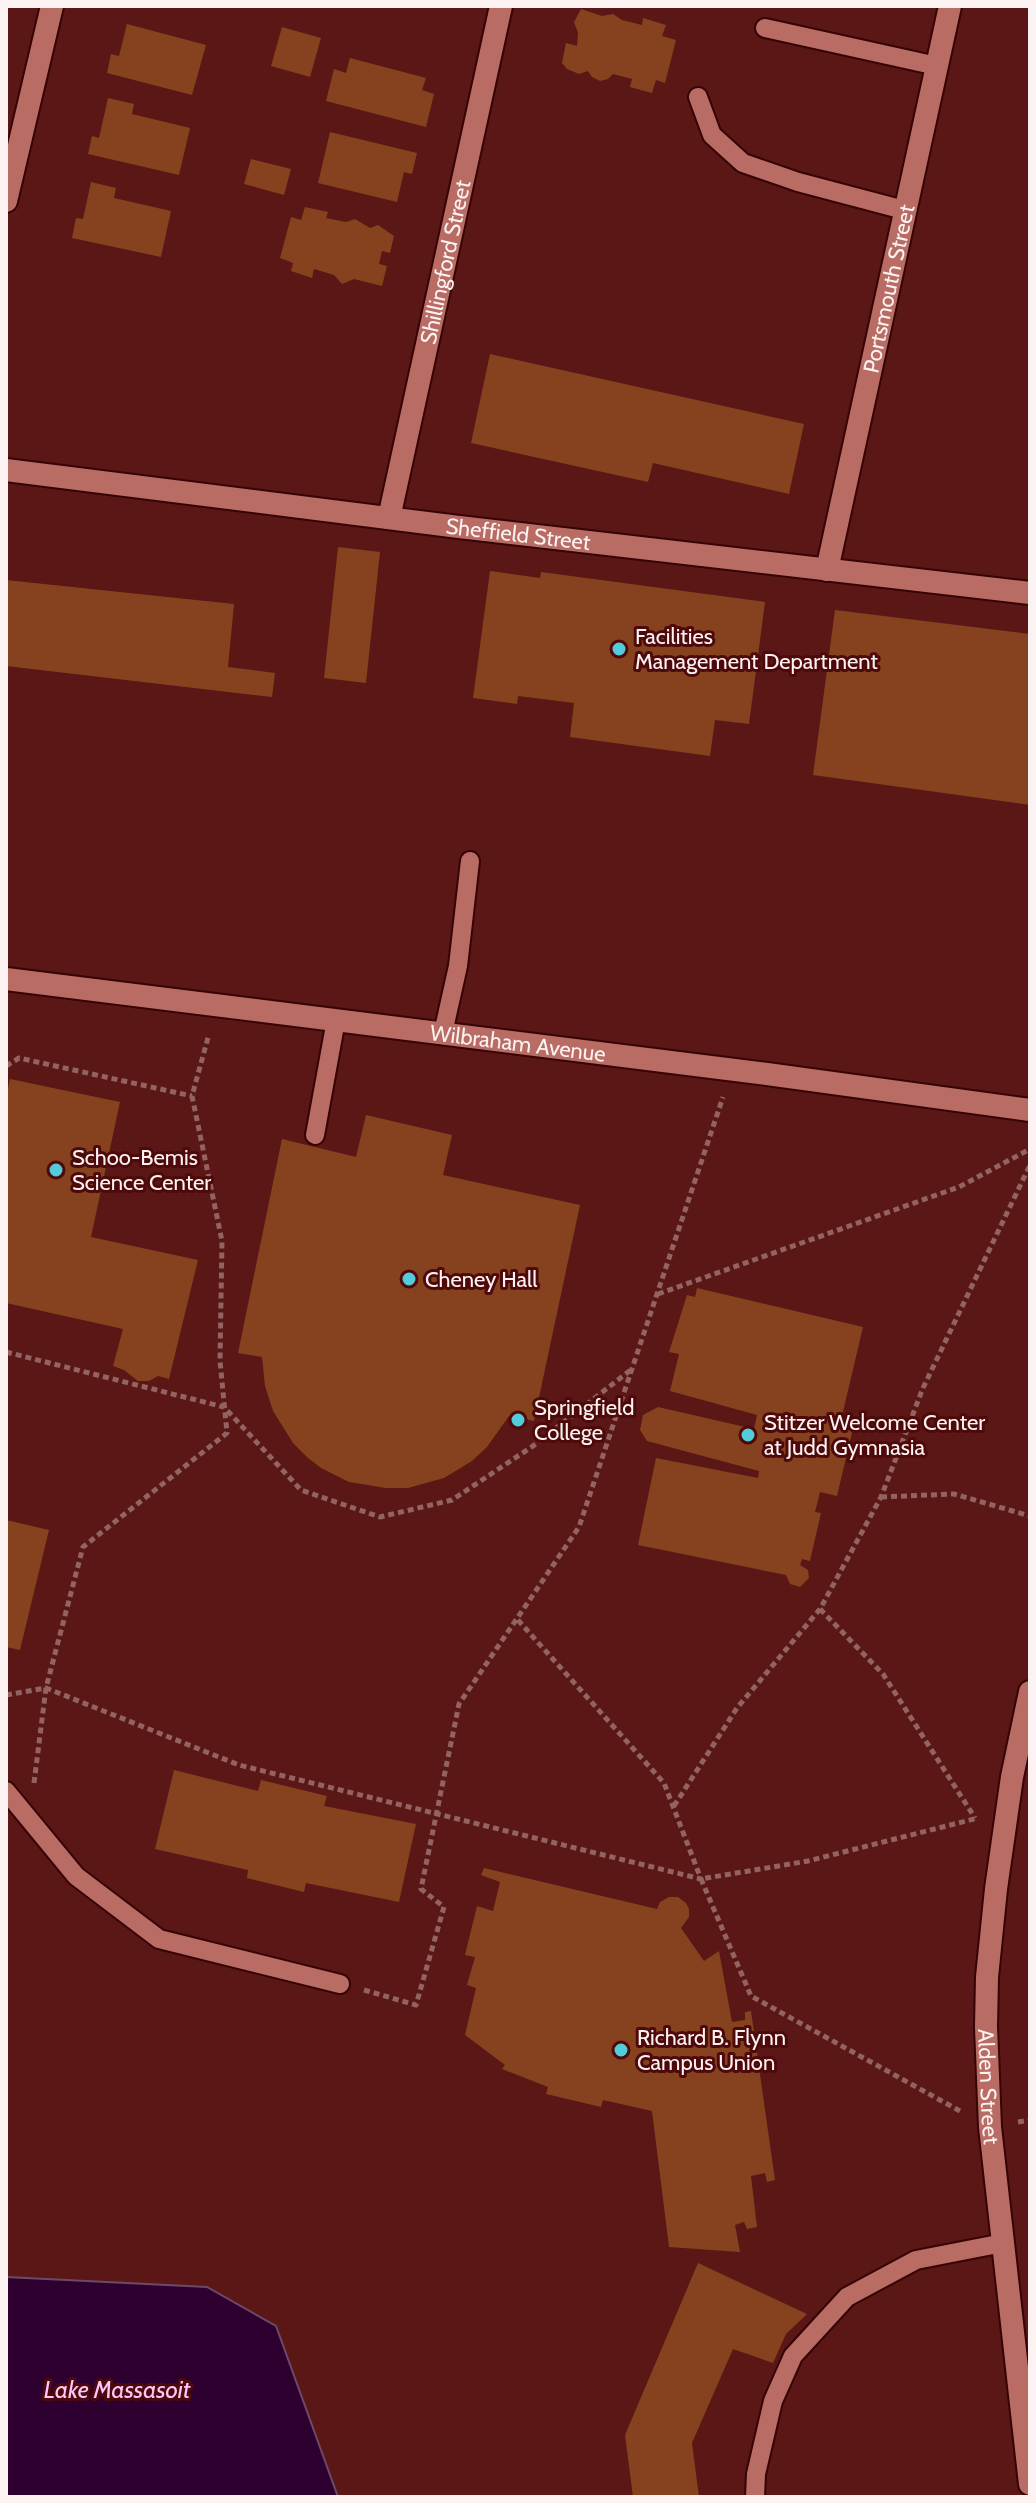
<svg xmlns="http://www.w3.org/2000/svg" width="1036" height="2503" font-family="Cabin,sans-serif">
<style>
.water{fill:#2e0030;stroke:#6c496a;stroke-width:2}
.building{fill:#86421e}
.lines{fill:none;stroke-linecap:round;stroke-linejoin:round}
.service-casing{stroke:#360405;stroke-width:22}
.minor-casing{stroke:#360405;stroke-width:26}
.secondary-casing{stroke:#360405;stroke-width:26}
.path{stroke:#926361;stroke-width:5;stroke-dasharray:6 4;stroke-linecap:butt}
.service{stroke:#b86c64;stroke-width:18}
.minor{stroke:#b86c64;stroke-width:22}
.secondary{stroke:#b86c64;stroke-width:22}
.poi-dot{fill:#52cbda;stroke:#4e0a0a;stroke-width:3}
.labels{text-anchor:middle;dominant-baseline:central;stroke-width:6;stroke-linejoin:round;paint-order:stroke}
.street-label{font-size:22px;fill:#fbf2f1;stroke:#4e0a0a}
.poi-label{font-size:22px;fill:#fbf2f1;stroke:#4e0a0a;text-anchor:start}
.water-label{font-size:24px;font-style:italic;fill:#ffc7ff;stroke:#4e0a0a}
</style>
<rect width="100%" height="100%" fill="#5a1715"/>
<!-- water -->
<path class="water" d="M6,2277l201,10 69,39 62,171h-332z"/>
<!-- building -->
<path class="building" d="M581,9l21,7 11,-2 9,6 20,5 1,-7 23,7 -4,11 14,4 -11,43 -9,-3 -4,13 -22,-6 2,-8 -19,-5 -5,5 -8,2 -8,-4 -4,-6 -9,3 -12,-5 -5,-6 4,-20 11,3 1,-13 -4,-11z
M127,24l79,21 -14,50 -85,-22 4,-19 8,2z
M282,27l39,11 -11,39 -39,-11z
M350,58l76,20 -4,12 12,4 -8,33 -100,-26 8,-32 12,4z
M108,98l26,6 -2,10 58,14 -11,47 -91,-21 4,-18 7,2z
M330,132l87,21 -5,21 -8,-2 -7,30 -79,-19z
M251,159l40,10 -7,26 -40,-11z
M91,182l25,6 -2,10 57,13 -10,46 -89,-19 4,-20 7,1z
M305,207l23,5 -2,6 20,4 9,-3 15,9 8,-3 16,11 -4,17 -8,-2 -3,13 8,2 -5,20 -28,-7 -12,5 -8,-9 -20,-6 -2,9 -21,-7 2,-8 -13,-5 11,-41 10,3z
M490,354l314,70 -15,70 -136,-31 -5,19 -177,-39z
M338,547l42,5 -14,131 -42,-5z
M490,571l50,7 1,-6 224,30 -16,122 -34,-4 -5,36 -140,-19 4,-34 -56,-7 -1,8 -44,-6z
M6,580l228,24 -6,63 47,6 -3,24 -266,-31z
M835,610l195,24v171l-217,-30z
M10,1079l110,23 -29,135 107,23 -29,119 -11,-3 -9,5h-11l-14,-11 -11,-4 10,-37 -117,-26v-205z
M366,1115l86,20 -9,40 137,30 -46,216 -25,-5 -22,31 -15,14 -28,17 -36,10h-22l-37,-6 -28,-14 -13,-10 -15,-15 -20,-32 -8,-25 -3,-29 -24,-4 44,-214 74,18z
M697,1288l166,39 -21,89 13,4 -18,76 -17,-4 -5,20 6,1 -11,48 -8,-2 -2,6 8,5 1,8 -9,9 -10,-3 -4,-9 -148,-30 18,-87 102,20 1,-7 -112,-30 -7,-11 3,-15 15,-8 96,22 3,-14 -87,-24 9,-37 -10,-2 18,-57 8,2z
M6,1520l43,10 -29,120 -14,-3z
M174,1770l84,21 3,-11 66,16 -3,10 92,18 -17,78 -93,-19 -2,9 -57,-14 1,-8 -93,-21z
M484,1868l173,41 3,-7 9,-5h9l8,6 3,6v8l-8,11 23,33 15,-10 13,71 13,-2v-8l6,-1 24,169 -8,2 -2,-9 -14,3 6,51 -10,2 -3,-7 -9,3 5,27 -71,-5 -17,-136 -49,-11 -2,7 -55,-13 2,-7 -46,-18 3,-4 -40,-30 11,-47 -9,-3 8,-28 -10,-2 12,-49 16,5 7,-29 -19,-7z
M698,2263l109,51 -21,20 -13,29 -40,-14 -41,94 7,54h-66l-8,-62z"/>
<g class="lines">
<!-- service casing -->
<g class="service-casing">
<path id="service" d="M765,28l172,38
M698,97l14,38 31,28 55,19 106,28
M443,1033l15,-67 12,-105
M315,1135l21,-115
M6,1791l70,85 83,63 181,45
M755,2497l1,-23 17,-73 20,-45 54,-59 69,-37 87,-17"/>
</g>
<!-- minor casing -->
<g class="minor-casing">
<g id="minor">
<path d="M6,201l46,-195"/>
<path id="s1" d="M6,470l453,57 571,66"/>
<path id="s2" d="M389,518l112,-512"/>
<path id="s3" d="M827,570l123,-564"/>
<path id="s4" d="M6,979l761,95 263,36"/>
</g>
</g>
<!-- secondary casing -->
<g class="secondary-casing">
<g id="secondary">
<path id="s5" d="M1030,1692l-18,85 -16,112 -9,88 -1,50 4,100 40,357"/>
</g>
</g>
<!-- path -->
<path class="path" d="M6,1066l13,-8 173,38
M658,1294l301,-107 71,-38
M6,1352l218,55 77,83 79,27 72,-17 81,-54 99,-77
M881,1497l73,-3 76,22
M820,1609l63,65 92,144
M6,1695l40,-7 193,77 462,114 -37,-96 -147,-164
M34,1783l12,-95 37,-141 144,-114 -7,-72 2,-120 -30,-145 17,-62
M674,1806l63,-98 83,-99 61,-112 42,-109 107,-223
M364,1990l52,15 28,-98 -23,-18 38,-185 120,-177 144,-430
M960,2111l-209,-115 -50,-117 107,-18 170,-43
M1018,2122l12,-2"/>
<!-- service -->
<use href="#service" class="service"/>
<!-- minor -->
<use href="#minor" class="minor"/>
<!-- secondary -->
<use href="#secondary" class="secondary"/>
</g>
<!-- markers -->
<g class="poi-dot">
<circle cx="619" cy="649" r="8"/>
<circle cx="56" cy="1170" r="8"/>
<circle cx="409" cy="1279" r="8"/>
<circle cx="518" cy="1420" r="8"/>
<circle cx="748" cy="1435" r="8"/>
<circle cx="621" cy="2050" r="8"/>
</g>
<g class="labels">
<!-- street labels -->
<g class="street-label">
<text stroke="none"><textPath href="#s2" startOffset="262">Shillingford Street</textPath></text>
<text stroke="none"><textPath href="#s3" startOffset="288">Portsmouth Street</textPath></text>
<text stroke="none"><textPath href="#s1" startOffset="516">Sheffield Street</textPath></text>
<text stroke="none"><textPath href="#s4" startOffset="516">Wilbraham Avenue</textPath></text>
<text stroke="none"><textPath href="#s5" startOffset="398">Alden Street</textPath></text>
</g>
<!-- poi labels -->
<g class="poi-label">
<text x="635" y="636">Facilities<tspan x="635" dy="25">Management Department</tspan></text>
<text x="72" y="1157">Schoo-Bemis<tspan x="72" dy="25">Science Center</tspan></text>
<text x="425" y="1279">Cheney Hall</text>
<text x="534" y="1407">Springfield<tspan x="534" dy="25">College</tspan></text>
<text x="764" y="1422">Stitzer Welcome Center<tspan x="764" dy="25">at Judd Gymnasia</tspan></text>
<text x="637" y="2037">Richard B. Flynn<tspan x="637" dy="25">Campus Union</tspan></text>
</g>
<!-- water labels -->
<g class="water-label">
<text x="117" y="2389">Lake Massasoit</text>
</g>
</g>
<!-- border -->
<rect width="1036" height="2503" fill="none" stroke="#fbf2f1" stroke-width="16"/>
</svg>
